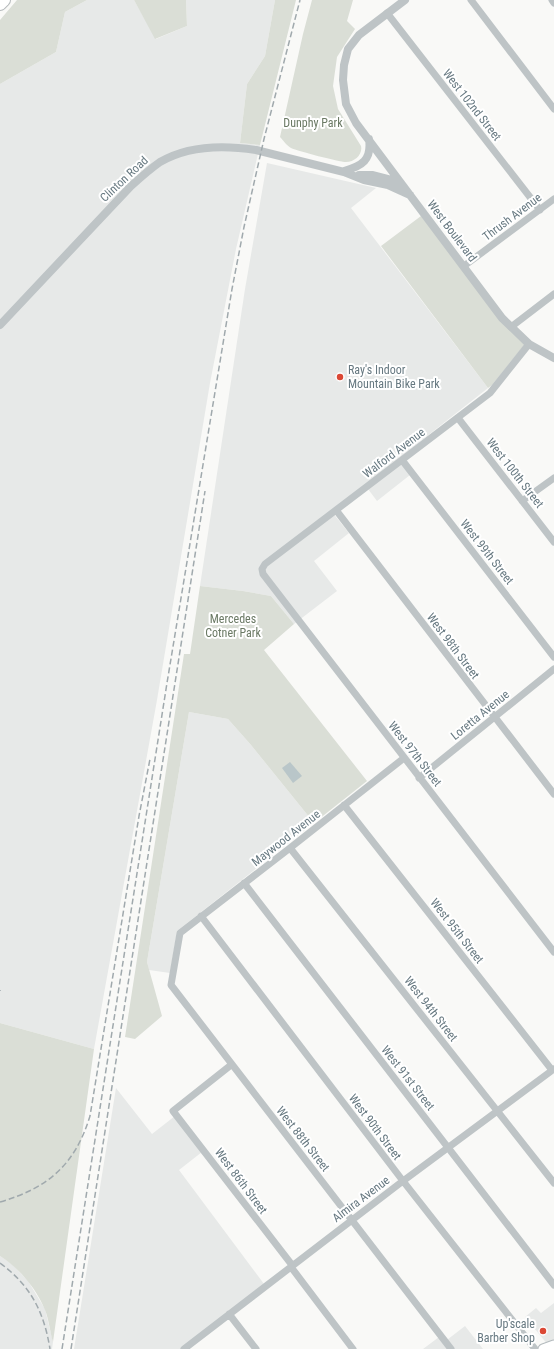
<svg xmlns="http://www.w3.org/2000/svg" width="554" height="1349" font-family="'Roboto Condensed',sans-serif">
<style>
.built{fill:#e7e9e8}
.green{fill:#daded6}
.water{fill:#b9c6c9}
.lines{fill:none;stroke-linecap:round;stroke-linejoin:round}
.secondary-casing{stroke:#b3babd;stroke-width:11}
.motorway-casing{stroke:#b4b9bb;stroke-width:14}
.minor{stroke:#bec4c6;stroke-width:7}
.tertiary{stroke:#bec4c6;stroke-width:8}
.secondary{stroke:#fff;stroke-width:9}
.motorway{stroke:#fff;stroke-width:12}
.rail{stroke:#a0a9ad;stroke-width:1.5;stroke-dasharray:6 3;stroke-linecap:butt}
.poi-dot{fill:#db4835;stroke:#fff;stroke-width:1.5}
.labels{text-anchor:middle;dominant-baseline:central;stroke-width:4;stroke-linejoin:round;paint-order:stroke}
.street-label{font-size:12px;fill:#667880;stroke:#fff}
.park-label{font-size:12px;fill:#6a7964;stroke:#fff}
.poi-label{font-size:12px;fill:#667880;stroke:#fff;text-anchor:start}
</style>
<rect width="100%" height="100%" fill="#f9f9f7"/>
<!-- built -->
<path class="built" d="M87,0h47l22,39 31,-13 -1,-26h89l-10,56 -18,28 -7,59 20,2 -24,104 -26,134 -53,317 -63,349 -94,-26v-939l56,-32 9,-40z
M267,163l109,25 -25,20 137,180 -90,71 12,16 -33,26 -12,-16 -33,27 17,21 -35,28 23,30 -43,33 -23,-28 -28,-5 -43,-5 45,-297z
M189,712l39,7 23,26 63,78 -137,108 -7,42 -21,-3 -2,-8z
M116,1088l36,46 23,-18 27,36 -23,18 88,118 -78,61h-115z
M0,1256l12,8 16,17 17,28 8,33 -1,7h-52z
M554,1303v40l-6,2 -23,-28 11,-9 5,5z
M465,1326l18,23h-60l16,-12 4,6z"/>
<!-- green -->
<path class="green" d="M17,0h70l-22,12 -9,40 -56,32v-64z
M134,0h52l1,26 -32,13z
M275,0h21l-36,145 -20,-2 7,-59 18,-28z
M312,0h41l-6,21 8,8 -18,28 -4,29 5,23 23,37c2,8 -6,16 -15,16 -7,0 -48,-11 -55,-14 -4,-2 -8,-8 -11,-11l23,-103z
M421,216l104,128 -33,41 -4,3 -107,-142z
M200,586l43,5 28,5 23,28 -30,26 103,131 -53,42 -63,-78 -23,-26 -39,-7 -42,250 15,54 -27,23 -10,-2 59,-383h6z
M0,1023l94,26 -41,293c-3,-10 -4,-22 -8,-32 -9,-22 -26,-42 -45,-54z"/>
<!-- water -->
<path class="water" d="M290,762l12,14 -9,7 -11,-15z"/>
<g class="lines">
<!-- secondary casing -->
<g class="secondary-casing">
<path id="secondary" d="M543,1349l11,-4"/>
</g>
<!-- motorway casing -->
<g class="motorway-casing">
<path id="motorway" d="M0,4l4,-4"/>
</g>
<!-- minor -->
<path class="minor" d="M471,0l83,109
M552,0l2,3
M387,13l153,197
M464,266l90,-67
M511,327l43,-33
M529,344l-39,49 -225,171 -3,5 1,5 291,378
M458,418l96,124
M402,460l152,197
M522,501l32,-23
M336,510l218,284
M404,758l-114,90 -110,85 -9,52 280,364
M419,778l135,-109
M344,805l208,265
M290,848l264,335
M244,883l310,402
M201,916l202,265 132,168
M231,1065l-58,46 119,154
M291,1267l62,82
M229,1314l27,35
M184,1349l215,-165 155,-115"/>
<!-- tertiary -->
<path class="tertiary" d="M405,0l-46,35 -11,14 -4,16 -1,15 3,24 10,19 146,195 27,26 25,14
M344,171c18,-5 28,-11 25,-32
M359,175h14l27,7
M0,325l131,-139c10,-9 19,-17 29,-24 29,-17 64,-17 96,-12l88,22 20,8 24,5 22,10"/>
<!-- secondary -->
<use href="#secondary" class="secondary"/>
<!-- motorway -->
<use href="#motorway" class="motorway"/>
<!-- rail -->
<path class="rail" d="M0,991v-1
M0,1202c48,-14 75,-37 90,-86l49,-300 11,-57
M0,1263c31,23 44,49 50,86
M62,1349l105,-666 65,-394 12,-62 20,-88 36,-139
M71,1349l134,-858"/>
</g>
<!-- markers -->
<g class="poi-dot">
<circle cx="340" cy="377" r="4"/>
<circle cx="543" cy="1331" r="4"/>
</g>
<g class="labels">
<!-- street labels -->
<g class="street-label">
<text transform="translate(472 105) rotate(52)">West 102nd Street</text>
<text transform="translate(124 179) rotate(-43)">Clinton Road</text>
<text transform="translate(512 217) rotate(-37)">Thrush Avenue</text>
<text transform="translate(452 231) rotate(53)">West Boulevard</text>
<text transform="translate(394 453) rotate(-37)">Walford Avenue</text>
<text transform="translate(515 473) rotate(52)">West 100th Street</text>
<text transform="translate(487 552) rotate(52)">West 99th Street</text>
<text transform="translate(453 646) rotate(53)">West 98th Street</text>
<text transform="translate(480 715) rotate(-39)">Loretta Avenue</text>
<text transform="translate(415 754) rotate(52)">West 97th Street</text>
<text transform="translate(286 838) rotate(-38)">Maywood Avenue</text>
<text transform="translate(457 931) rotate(52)">West 95th Street</text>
<text transform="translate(431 1009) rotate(52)">West 94th Street</text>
<text transform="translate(408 1078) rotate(52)">West 91st Street</text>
<text transform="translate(375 1127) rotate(53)">West 90th Street</text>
<text transform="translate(303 1139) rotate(52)">West 88th Street</text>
<text transform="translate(241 1181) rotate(53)">West 86th Street</text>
<text transform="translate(361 1199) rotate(-37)">Almira Avenue</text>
</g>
<!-- park labels -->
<g class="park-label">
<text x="313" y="123">Dunphy Park</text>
<text x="233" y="619">Mercedes<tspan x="233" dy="14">Cotner Park</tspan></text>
</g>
<!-- poi labels -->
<g class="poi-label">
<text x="348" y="370">Ray's Indoor<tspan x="348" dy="14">Mountain Bike Park</tspan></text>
<text x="535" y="1324" text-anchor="end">Up'scale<tspan x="535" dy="14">Barber Shop</tspan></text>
</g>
</g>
</svg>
